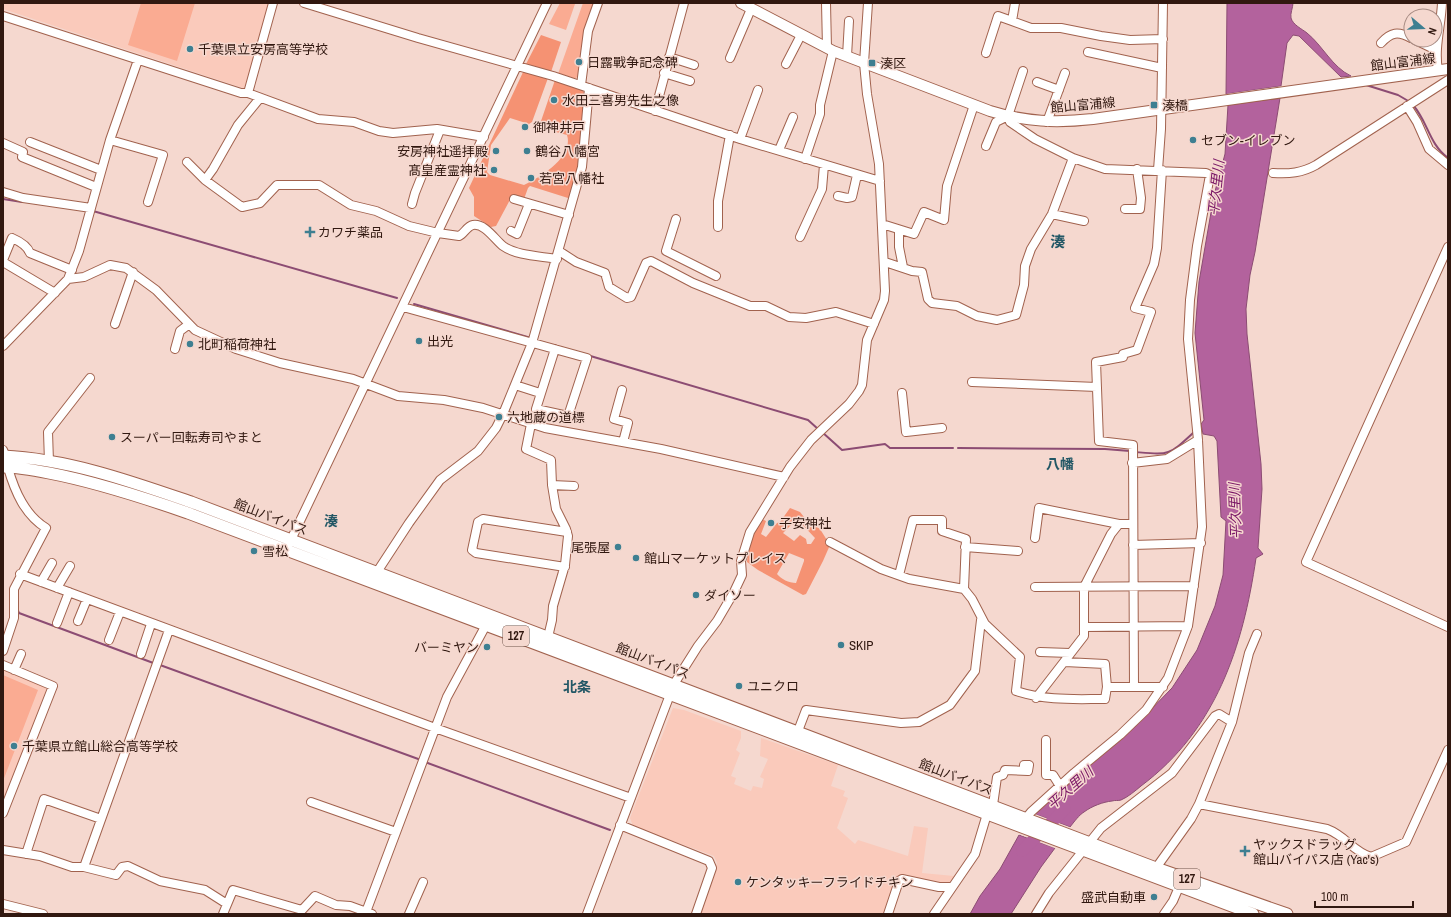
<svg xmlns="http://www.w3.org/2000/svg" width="1451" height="917" font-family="'Archivo Narrow','Noto Sans JP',sans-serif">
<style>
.built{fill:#facabb}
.green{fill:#faab92}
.forest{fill:#f59273;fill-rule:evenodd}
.water{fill:#b3629d;stroke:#8c4c73}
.pier{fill:#f5d8cf}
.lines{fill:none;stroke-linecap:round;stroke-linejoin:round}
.stream{stroke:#8c4c73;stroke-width:2}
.river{stroke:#b3629d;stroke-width:12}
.minor-casing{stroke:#a1624e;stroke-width:10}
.major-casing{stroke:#a1624e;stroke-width:12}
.highway-casing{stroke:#a1624e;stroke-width:13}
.minor{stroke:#fff;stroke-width:8}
.major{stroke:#fff;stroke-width:10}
.highway{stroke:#fff;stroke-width:11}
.poi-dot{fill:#3e7f91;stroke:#f5d8cf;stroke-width:1.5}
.labels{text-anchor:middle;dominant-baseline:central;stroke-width:3;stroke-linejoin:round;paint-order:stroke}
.shield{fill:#f5d8cf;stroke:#6c5249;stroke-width:1}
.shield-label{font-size:12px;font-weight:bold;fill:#311810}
.poi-label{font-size:13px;fill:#311810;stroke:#f5d8cf;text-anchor:start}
.street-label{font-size:13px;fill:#311810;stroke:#f5d8cf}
.water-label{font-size:14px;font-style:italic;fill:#791565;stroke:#f5d8cf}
.neighbourhood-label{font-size:14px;font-weight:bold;fill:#225765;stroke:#f5d8cf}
.quarter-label{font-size:15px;font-weight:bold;fill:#225765;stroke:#f5d8cf}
</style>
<rect width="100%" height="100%" fill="#f5d8cf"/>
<!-- built -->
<path class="built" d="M3,3h266l-23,86 -243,-80z
M3,669l38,16 7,5 -45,112z
M673,708l11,2 57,21v7l-5,12 4,3 -9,23 5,2 -2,6 17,7 2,-5 9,2 2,-9 -4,-2 8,-18 -8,-3 1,-18 77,27 -7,21 14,5 -2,5 5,2 -11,30 18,16 3,-4 50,16 6,-30 14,2 -6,45 32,3 -7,14 -44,-9 -11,33h-192l17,-51 -3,-7 -81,-30 -3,-8z"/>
<!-- green -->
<path class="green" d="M141,3h54l-18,58 -49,-16z
M560,3l15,1 -9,26 -17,-6z
M583,3h11l-15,73 -5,3 -16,-5z
M3,675l35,15 -35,91z"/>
<!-- forest -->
<path class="forest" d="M541,35l20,7 -10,30 -25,-8z
M524,70l24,8 -16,44 -3,2 -19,-6 -19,27 -4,27 3,3 34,10c17,-8 50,-28 43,-50l-26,-7 -1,-4 15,-44 27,8 4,11 -6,68 -9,30 -3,1 -38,-12 -2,2 -4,11 -13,-1 -15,28 -5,1 -17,-11v-19l-5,-9z
M790,508l10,4 8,10 12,7 10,16 -7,16 -17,33 -3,1 -45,-25 -11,-8c1,-16 6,-30 15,-43l4,2 -5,13 5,3 11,-14 3,-1zM799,521l16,17 -4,6h-4l-1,-5 -6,-4 -6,6 -11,-8 8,-8h3zM789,553l15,6v2l-8,22c-7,0 -15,-4 -19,-9z"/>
<!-- water -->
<path class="water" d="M1227,3h66c0,4 -3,11 -2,15 2,7 11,11 16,15 16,13 25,34 44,43l-10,1 -42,-41 -6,-1 -6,8 -6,43 -55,8z
M1280,98l-25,154 -5,23 -4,34 1,25 14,130 1,25 -4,59 5,6 -7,4c-13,89 -40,172 -115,228 -6,5 -13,11 -20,14 -3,1 -6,0 -9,1 -9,1 -20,5 -28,11 -5,3 -10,10 -14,15l-35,-13 44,-42 55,-45 38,-39 25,-38 18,-44 8,-31 3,-54 -5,-4 -4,-76 -3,-5 -11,-2 -2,-10 3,-4 -9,-87 4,-51 15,-87 11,-41 3,-49z
M1019,835l36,13 -14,19 -30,47h-41l10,-18 20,-27z"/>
<!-- pier -->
<path class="pier" d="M1283,86l-1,2 -58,7 2,-1z
M1034,813l1,1 37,14 -3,1 -35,-13z
M1020,833l36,13 1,3 -39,-15z"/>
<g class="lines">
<!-- stream -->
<path class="stream" d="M1366,85l32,10 12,7
M1413,105c15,17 16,39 35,53
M3,199l19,3
M93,211l304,87
M414,304l117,34
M587,355l221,65 10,9
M822,432l20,18 43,-6 5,4h63
M958,448l147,1 25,2
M1135,452c35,3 33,4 59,-20
M17,608l2,5 137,51
M160,665l261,95
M425,762l185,68"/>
<!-- river -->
<path class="river" d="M1022,851l43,-42"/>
<!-- minor casing -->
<g class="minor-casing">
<path id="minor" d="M304,3l114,35 135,38 187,63 140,42
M826,3l1,45
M3,16l238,77h7l70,26 36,3 25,9 14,2 44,-4 47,8
M1012,21l19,7h30l40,8 29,4 33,-1
M1415,40l21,10
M1381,43c10,-11 17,-12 30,-5
M1088,52l74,16
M986,53l12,-37 14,5 3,-18
M847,56l2,-35
M669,57l25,8
M730,58l21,-49
M786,64l15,-29
M1438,70c-4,-22 3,-44 4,-67
M664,73l26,8
M1037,82l22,8
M581,85l7,-54 10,-28
M248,93l25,-90
M1407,106l10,16 12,27 19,16
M655,111l29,-108
M1047,122l18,-49
M740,139l18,-49
M110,140l53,15 -15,47
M30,142l71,28
M3,143l20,9 -1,5 74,30
M986,146l10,-24 12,-6
M779,150l14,-33
M805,159l15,-45v-9l13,-54
M187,162l18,18 37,27 18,-4 17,-18h42l32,20 25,6 33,15 29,7 21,3c5,-2 8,-10 14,-11 12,-2 22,15 30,21 14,10 37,10 54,13
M1158,170l3,-41 2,-126
M1273,173c16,1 29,0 43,-8l132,-85
M205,180l8,-11 25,-44 22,-27
M3,192l20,6 68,10
M838,196l9,2 5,-1 5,-22
M514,199l55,16
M412,204l3,-11 25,-63
M1125,209h15l1,-11 -4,-29
M1052,214l32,7
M676,219l-10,32 50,25
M882,224l32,10 10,-22 20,8 3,-34 27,-81
M718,227v-26l12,-66
M899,230v17l4,20
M511,231l6,3 12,-30
M800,237l22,-48 2,-24
M1448,247l-142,315 142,65
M559,251l17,11 29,11 4,14 18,11 4,-1 15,-34 5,-2 42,22 57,23h16l23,11 17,1 30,-6 38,12
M3,260l9,-22c7,3 15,7 18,15l42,17
M3,262l52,31
M885,262l27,9 10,1 6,27 4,4 25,3 20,10 20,4 19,-5 8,-30 1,-19 6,-17 21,-35 21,-56
M68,279l16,-2 26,-12 16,3 30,22 39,40 41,19 44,14 73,16 45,17 46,4 39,8 62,20 116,21 123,28
M403,307l184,51 -19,58 -32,-7 19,-60
M115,324l18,-52
M3,346l65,-67 11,-28 31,-111 28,-80
M175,349l5,-18 8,-6
M972,382l125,5
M515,385l25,8
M622,390l-8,29 14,4 -5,19
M902,393l4,39 36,-4
M531,424l-5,25 25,11 1,25 4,24 10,20 2,7 -3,29 -12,41 -1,14 -4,17
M3,450c3,6 4,11 5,18 7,24 17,47 38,60l-32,61v29l-11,33
M49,462l-1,-30 42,-54
M1132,463l35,-4 31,-19
M552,485l22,1
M1035,538l4,-30 80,16
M830,542l51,27 28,10 55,10
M289,544l258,-541
M1133,545l68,-2
M965,547l53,4
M565,567l-89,-14 -4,-3 6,-28 5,-3 84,13
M377,572l32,-49 31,-43 38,-29 18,-23 7,-14 29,-71 50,-176 7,-79
M20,574l415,154 196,70
M899,575l14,-55h29v11l24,8 -2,50 8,10 13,25 35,33 -4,34c32,10 56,8 89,8l2,-12 -2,-23 -40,-2
M41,582l11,-19
M1035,587l159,-1
M57,588l13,-22
M78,621l9,-22
M57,623l12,-31
M1084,627l104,-1
M109,640l11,-28
M1040,652l30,1
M141,654l10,-30
M3,665l50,21 -50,127
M14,670l7,-16
M1107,687h56
M1134,687l-1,-242 -34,-4 -3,-79 27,-5v-3l14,-4 14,-38 -16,-4 19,-44 3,-16 5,-78
M1036,698l48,-62v-49l27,-53 8,-10h14
M798,731l8,-21 95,13 18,-1 31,-17 25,-34 6,-51
M1046,740v35h7l7,11
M311,802l85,30
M1199,804l128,25c19,7 25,22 44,28l35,-15 42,-92
M993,805l4,-28 6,-2 2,-5 23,1 1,-6h-5v6
M1022,823l9,-11 43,-39 46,-38 26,-25 22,-32 20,-52 14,-99 -4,-87 -10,-101 2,-39 7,-54 13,-71 -4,-2 -101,-4 -32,-11 -38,-19 -25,-17 -2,-6 15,-45
M620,825l89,36 3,7 -16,46
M3,850l37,6 32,11h12l32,8 6,-8 6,-1 32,15 45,9 22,14
M26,854l18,-55 57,20
M84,867l85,-237
M1156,868l35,-49 8,-15 33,-82 17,-69 8,-19
M3,904l40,10
M366,912l81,-215 39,-72
M223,914l10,-24 69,20 13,-14 21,9 14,1 22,8
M409,914l14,-32
M587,914l87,-230 24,-38 19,-25 17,-29 8,-17 -1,-14 9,-29 40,-65 21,-27 38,-36 10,-13 3,-6 5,-45 17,-40 1,-9 -6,-127 -12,-70 -3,-31 4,-60
M888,914l11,-33 3,-2 37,8h12
M934,914l41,-60 12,-40
M1036,914l13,-21 52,-65 71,-55 43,-57 4,-2 13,8
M1164,914l9,-13 6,-14"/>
</g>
<!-- major casing -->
<g class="major-casing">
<path id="major" d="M741,3l92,48 157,60c35,11 67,12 103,8l355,-50"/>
</g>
<!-- highway casing -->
<g class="highway-casing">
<path id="highway" d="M3,456c65,3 127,25 188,46l965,366 131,46
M3,467c15,0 31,3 46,6 47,9 93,24 139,40l1065,401"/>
</g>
<!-- minor -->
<use href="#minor" class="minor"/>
<!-- major -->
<use href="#major" class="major"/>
<!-- highway -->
<use href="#highway" class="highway"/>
</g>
<!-- markers -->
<g class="poi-dot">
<circle cx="190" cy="49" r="4"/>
<circle cx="579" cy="62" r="4"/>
<rect x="868" y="59" width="8" height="8" rx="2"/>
<circle cx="554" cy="100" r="4"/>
<rect x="1150" y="101" width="8" height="8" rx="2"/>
<circle cx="525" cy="127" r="4"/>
<circle cx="1193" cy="140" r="4"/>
<circle cx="496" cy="151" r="4"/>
<circle cx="527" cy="151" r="4"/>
<circle cx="494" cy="170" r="4"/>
<circle cx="531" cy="178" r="4"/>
<path d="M308 226h4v4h4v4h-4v4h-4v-4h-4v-4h4z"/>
<circle cx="419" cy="341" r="4"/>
<circle cx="190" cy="344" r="4"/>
<circle cx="499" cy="417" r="4"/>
<circle cx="112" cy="437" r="4"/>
<circle cx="771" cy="523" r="4"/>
<circle cx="618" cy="547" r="4"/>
<circle cx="254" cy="551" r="4"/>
<circle cx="636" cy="558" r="4"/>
<circle cx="696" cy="595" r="4"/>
<circle cx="841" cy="645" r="4"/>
<circle cx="487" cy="647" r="4"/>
<circle cx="739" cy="686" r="4"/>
<circle cx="14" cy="746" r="4"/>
<path d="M1243 845h4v4h4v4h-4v4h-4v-4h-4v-4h4z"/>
<circle cx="738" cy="882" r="4"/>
<circle cx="1154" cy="897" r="4"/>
</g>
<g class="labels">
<!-- shield labels -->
<g class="shield">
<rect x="503" y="626" width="26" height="20" rx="3"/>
<rect x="1174" y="869" width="26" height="20" rx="3"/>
</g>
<g class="shield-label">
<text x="516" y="636">127</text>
<text x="1187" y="879">127</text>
</g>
<!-- poi labels -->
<g class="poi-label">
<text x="198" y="49">千葉県立安房高等学校</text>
<text x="587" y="62">日露戰争記念碑</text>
<text x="880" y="63">湊区</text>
<text x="562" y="100">水田三喜男先生之像</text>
<text x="1162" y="105">湊橋</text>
<text x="533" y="127">御神井戸</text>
<text x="1201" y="140">セブン-イレブン</text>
<text x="488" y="151" text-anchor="end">安房神社遥拝殿</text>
<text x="535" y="151">鶴谷八幡宮</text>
<text x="486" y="170" text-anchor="end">髙皇産霊神社</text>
<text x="539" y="178">若宮八幡社</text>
<text x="318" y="232">カワチ薬品</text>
<text x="427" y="341">出光</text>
<text x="198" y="344">北町稲荷神社</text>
<text x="507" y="417">六地蔵の道標</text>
<text x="120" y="437">スーパー回転寿司やまと</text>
<text x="779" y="523">子安神社</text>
<text x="610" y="547" text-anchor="end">尾張屋</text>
<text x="262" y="551">雪松</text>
<text x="644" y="558">館山マーケットプレイス</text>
<text x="704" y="595">ダイソー</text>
<text x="849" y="645">SKIP</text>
<text x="479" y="647" text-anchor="end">バーミヤン</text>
<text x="747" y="686">ユニクロ</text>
<text x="22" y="746">千葉県立館山総合高等学校</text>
<text x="1253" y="844">ヤックスドラッグ<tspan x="1253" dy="15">館山バイパス店 (Yac's)</tspan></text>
<text x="746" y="882">ケンタッキーフライドチキン</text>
<text x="1146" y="897" text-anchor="end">盛武自動車</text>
</g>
<!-- street labels -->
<g class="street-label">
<text transform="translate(1403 62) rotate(-7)">館山富浦線</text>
<text transform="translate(1083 105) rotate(-5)">館山富浦線</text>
<text transform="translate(271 517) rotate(21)">館山バイパス</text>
<text transform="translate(653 661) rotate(21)">館山バイパス</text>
<text transform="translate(956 777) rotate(21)">館山バイパス</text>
</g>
<!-- water labels -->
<g class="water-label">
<text transform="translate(1216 188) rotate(-84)">平久里川</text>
<text transform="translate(1235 511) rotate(-92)">平久里川</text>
<text transform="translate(1070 788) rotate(-41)">平久里川</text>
</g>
<!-- neighbourhood labels -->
<g class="neighbourhood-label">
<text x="1060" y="464">八幡</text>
<text x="331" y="521">湊</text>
<text x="577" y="687">北条</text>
</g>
<!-- quarter labels -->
<g class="quarter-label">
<text x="1058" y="241">湊</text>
</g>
</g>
<!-- border -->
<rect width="1451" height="917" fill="none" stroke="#311810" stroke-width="8"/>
<!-- north arrow -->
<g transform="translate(1423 28) rotate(109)"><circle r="19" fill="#f5d8cf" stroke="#a78b83"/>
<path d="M0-3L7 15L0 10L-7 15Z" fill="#3e7f91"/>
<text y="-6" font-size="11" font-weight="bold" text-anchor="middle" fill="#311810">N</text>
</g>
<!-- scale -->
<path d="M1315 901v6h98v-6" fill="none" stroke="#311810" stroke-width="2"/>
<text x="1321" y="901" font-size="12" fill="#311810" stroke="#f5d8cf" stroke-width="3" paint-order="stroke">100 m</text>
</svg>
